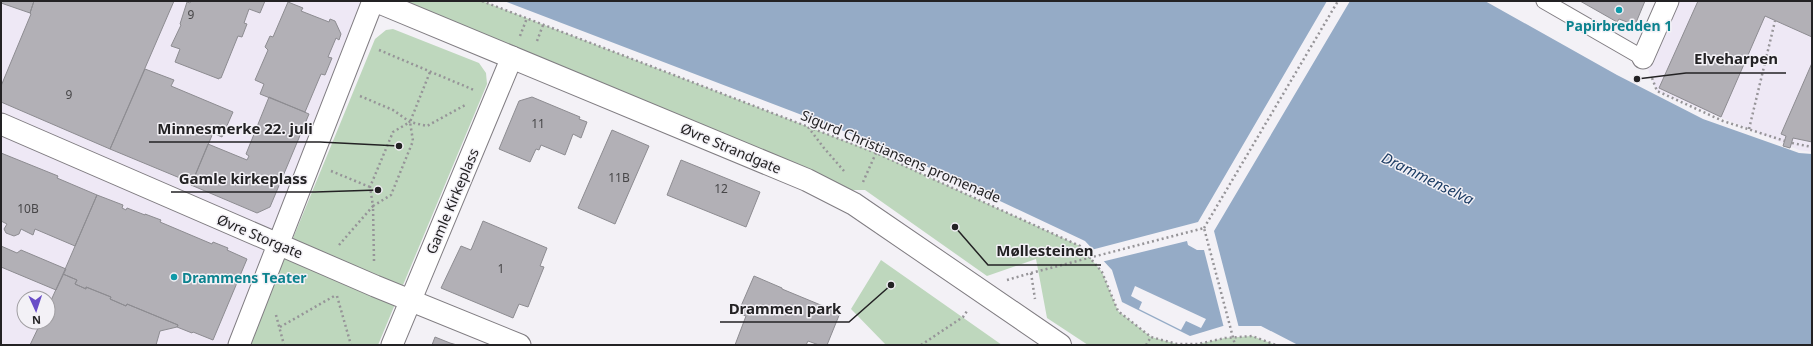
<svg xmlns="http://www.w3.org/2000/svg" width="1813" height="346" font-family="'Noto Sans',sans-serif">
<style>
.built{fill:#eee8f5;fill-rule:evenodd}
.green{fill:#bed7bd}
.water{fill:#95abc6}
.pier{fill:#f3f1f6}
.building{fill:#b2b0b6;stroke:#8d8c91}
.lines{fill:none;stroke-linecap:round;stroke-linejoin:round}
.pedestrian-casing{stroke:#807d82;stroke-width:17}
.minor-casing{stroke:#807d82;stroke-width:23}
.tertiary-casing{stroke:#807d82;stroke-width:24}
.path{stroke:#969498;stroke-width:2.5;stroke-dasharray:2 3;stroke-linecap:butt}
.pedestrian{stroke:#fff;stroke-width:15}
.minor{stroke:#fff;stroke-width:21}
.tertiary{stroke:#fff;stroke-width:22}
.path-bridge{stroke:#969498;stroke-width:2.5;stroke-dasharray:2 3;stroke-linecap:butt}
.culture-dot{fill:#0f9aa8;stroke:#f3f1f6;stroke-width:1.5}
.labels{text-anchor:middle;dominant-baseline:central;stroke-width:3;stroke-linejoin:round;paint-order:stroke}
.number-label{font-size:12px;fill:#474648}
.culture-label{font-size:14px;font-weight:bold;fill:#0d838f;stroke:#f3f1f6}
.street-label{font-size:14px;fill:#232224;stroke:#f3f1f6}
.water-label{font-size:15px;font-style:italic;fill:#1e3e65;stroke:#f3f1f6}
.leader{fill:none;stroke:#232224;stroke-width:1.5}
.callout-dot{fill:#232224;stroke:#f3f1f6;stroke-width:1.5}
.callout-label{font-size:15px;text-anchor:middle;font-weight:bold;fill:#232224;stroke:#f3f1f6;stroke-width:3;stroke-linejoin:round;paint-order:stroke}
</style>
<rect width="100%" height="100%" fill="#f3f1f6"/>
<!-- built -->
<path class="built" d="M1,1h372l-135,344h-237zM24,298h24v24h-24z
M1668,1h144v151l-13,-2 -142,-59 -14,-33z"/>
<!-- green -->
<path class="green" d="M402,1h80l394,152 204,93 22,26 16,39 33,26 26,7h21l27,-6 27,-2 24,9h-188l-41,-27 -11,-59 -49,17 -122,-86h-15z
M393,29l86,34 7,10 1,11 -109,261h-129l126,-306 11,-9z
M881,260l121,85h-116l-35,-36z"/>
<!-- water -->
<path class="water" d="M504,1h981l132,74 86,44 96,34 13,1v191h-514l-37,-19h-38l-33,10 -68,-34 -10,-32 -27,-29 -202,-95z"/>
<!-- pier -->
<path class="pier" d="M1327,1h23l-136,230 25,97h-15l-20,-78h-7l-9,-5 -1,-4 -86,21 -10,-12 107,-28z
M1135,286l71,33 -5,9 -15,-7 -5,9 -42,-21 3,-7 -11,-6z"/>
<!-- building -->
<path class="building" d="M1,1h33l-4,12 -29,-10z
M34,1h140l-64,148 -109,-47v-16l30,-72 -1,-1z
M191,1h74l-5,12 -11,-4 -5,14 3,1 -5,13 -4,-1 -17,42h-2v1l-44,-17 5,-13 -9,-3 10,-21 -1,-1 7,-22 3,1z
M1580,1h65l-10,24 -16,-6 -2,3z
M1698,1h114v36l-47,-21 -44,101 -62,-29z
M288,2l15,6 -2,3 28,11 1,-3 5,2 6,13 -2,6 -3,-2 -8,19 4,1 -7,17 -4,-1 -16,38 -45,-18 4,-10 -9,-4 13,-30 -3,-3 5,-11 3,1z
M1812,63v79l-19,-4 -3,10 -7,-2 3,-10 -5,-2z
M145,69l29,11 -3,6 62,26 -11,25 -9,-4 -21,50 -82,-34z
M269,97l40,17 -39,93 -13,6 -66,-28 17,-41 39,16 2,-4 -3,-2z
M532,97l48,20 -1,2 8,3 -6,16 -8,-4 -8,21 -24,-10 -2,5 -3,-1 -6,13 -31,-13 20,-48z
M612,130l37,16 -34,78 -37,-16z
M1,153l57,23 -1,2 40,17 -22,51 -40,-17 -2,6 -12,-6 -2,5 -5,2 -8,-3 -2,-4 3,-5 -6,-3z
M681,160l79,32 -14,35 -79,-32z
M97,195l26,10 -1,3 4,2 1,-2 18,7v-1l16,6 -1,2 52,22 1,-2 15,6 -1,2 20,9 -34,81 -20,-8 -1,1 -15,-6 1,-2 -51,-21 -1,2 -16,-7 1,-2 -25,-10v2l-11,-5 2,-4 -14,-6z
M483,221l64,27 -7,18 4,1 -16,40 -9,-3 -6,14 -72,-30 20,-42 10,4z
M1,246l16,7 4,-3 45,19 -10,21 -55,-23z
M63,274l14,6 -2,4 11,5v-2l25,10 -1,2 16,7 1,-2 51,21 -1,2 -17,4 -4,14h-126l11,-23h7v-15z
M754,276l28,12v1l58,24 -13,32h-8l-11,-4 -2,4h-71l11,-29 -8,-3z
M435,337l15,6 7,2h-25z"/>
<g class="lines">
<!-- pedestrian casing -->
<g class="pedestrian-casing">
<path id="pedestrian" d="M1544,1l99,57"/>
</g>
<!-- minor casing -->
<g class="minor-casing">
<path id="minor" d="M1643,58l25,-57
M1,124l374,162 145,59
M239,345l134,-344
M392,345l120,-288"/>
</g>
<!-- tertiary casing -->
<g class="tertiary-casing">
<path id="tertiary" d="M376,1l431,179 47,24 206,141"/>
</g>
<!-- path -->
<path class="path" d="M482,1l394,152 204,93 22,26 16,39 33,26 26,7h21l27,-6 27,-2 24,9
M520,36l7,-18
M537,41l6,-16
M379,50l95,40
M1652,78l5,13 66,30 62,20
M360,96l33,14 17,12 17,4 40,-22
M808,127l16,21 20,23
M1749,129l26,-108
M1792,143l20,4
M331,171l39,16
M863,182l13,-29
M1204,228l134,-227
M339,245l34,-39 -3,-19 23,-55 17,-10
M374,261l-1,-55 18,-11 22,-54 -3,-19 20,-50
M1007,280l24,-7 4,26
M337,296l14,49
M276,315l8,30
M280,327l56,-32
M921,345l42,-28 4,-6
M1146,345l5,-8"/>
<!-- pedestrian -->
<use href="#pedestrian" class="pedestrian"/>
<!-- minor -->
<use href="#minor" class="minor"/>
<!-- tertiary -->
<use href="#tertiary" class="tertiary"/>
<!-- path-bridge -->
<path class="path-bridge" d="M1031,273l173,-45 31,117"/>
</g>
<!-- markers -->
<g class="culture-dot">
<circle cx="1619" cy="10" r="4"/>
<circle cx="174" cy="277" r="4"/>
</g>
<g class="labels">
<!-- number labels -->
<g class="number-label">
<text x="191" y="14">9</text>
<text x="69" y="94">9</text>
<text x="538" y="123">11</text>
<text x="619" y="177">11B</text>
<text x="721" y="188">12</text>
<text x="28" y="208">10B</text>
<text x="501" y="268">1</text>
</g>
<!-- culture labels -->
<g class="culture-label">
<text x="1619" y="25">Papirbredden 1</text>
<text x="182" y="277" text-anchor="start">Drammens Teater</text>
</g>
<!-- street labels -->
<g class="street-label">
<text transform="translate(731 148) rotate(23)">Øvre Strandgate</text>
<text transform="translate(901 156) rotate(23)">Sigurd Christiansens promenade</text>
<text transform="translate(452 201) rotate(-67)">Gamle Kirkeplass</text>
<text transform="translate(260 236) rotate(23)">Øvre Storgate</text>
</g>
<!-- water labels -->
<g class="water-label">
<text transform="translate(1428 178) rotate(26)">Drammenselva</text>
</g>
</g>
<!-- callouts -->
<path class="leader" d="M1637 79L1686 73H1786M399 146L320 142H149M378 190L315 192H171M955 227L988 265H1101M891 285L849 322H720"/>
<g class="callout-dot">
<circle cx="1637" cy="79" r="4"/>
<circle cx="399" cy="146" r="4"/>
<circle cx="378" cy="190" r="4"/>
<circle cx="955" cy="227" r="4"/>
<circle cx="891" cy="285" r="4"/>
</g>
<g class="callout-label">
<text x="1736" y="64">Elveharpen</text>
<text x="235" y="134">Minnesmerke 22. juli</text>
<text x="243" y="184">Gamle kirkeplass</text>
<text x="1045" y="256">Møllesteinen</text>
<text x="785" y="314">Drammen park</text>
</g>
<!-- border -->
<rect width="1813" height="346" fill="none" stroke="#232224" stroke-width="4"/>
<!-- north arrow -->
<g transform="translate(36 310) rotate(177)"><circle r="19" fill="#f3f1f6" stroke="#a09ea2"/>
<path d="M0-3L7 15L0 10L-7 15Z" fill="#694dc7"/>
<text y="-6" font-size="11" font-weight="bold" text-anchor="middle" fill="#232224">N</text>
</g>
</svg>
